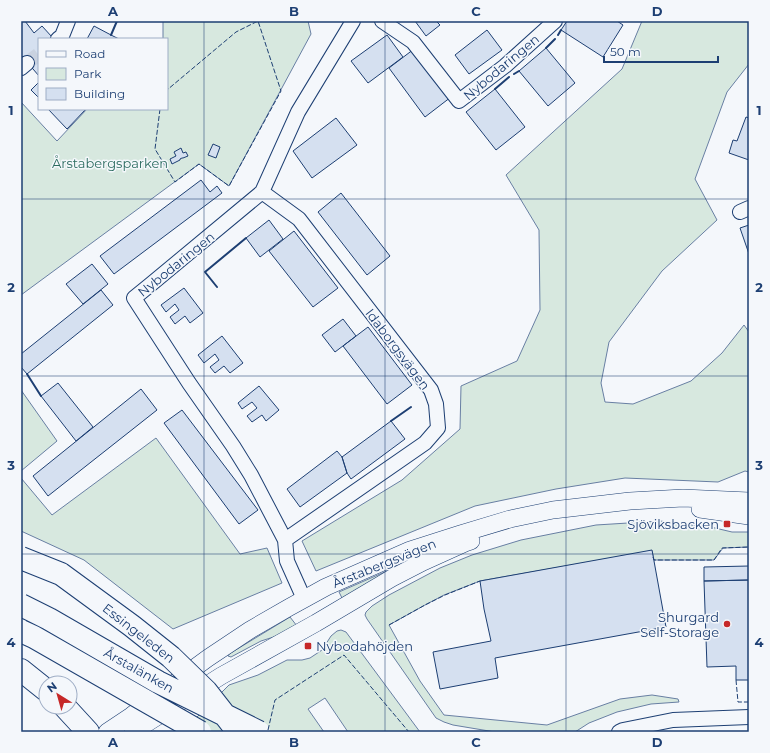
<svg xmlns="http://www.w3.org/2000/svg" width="770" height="753" font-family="Montserrat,sans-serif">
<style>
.green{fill:#d7e8df;stroke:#687fa3}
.building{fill:#d5e0f0;stroke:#1d3f73}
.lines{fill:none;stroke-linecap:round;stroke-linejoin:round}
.minor-tunnel{stroke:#c9d2e0;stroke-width:14;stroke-dasharray:14 7;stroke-linecap:butt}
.minor-casing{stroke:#1d3f73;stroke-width:16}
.tertiary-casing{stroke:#1d3f73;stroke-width:18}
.motorway-casing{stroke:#1d3f73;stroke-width:24}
.minor{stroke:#f4f7fb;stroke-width:14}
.tertiary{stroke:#f4f7fb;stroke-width:17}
.motorway{stroke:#f4f7fb;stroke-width:22}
.motorway-bridge-casing{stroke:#1d3f73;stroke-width:24;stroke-linecap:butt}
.motorway-bridge{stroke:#f4f7fb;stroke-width:22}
.fence{stroke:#1d3f73;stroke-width:1;stroke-dasharray:5 2;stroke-linecap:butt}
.wall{stroke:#1d3f73;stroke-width:2}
.grid{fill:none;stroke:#1d3f73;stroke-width:1;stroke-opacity:0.55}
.poi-dot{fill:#c62828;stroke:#f4f7fb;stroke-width:1.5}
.labels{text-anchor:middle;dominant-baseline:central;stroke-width:3;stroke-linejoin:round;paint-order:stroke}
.street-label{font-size:13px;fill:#1d3f73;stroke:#f4f7fb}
.park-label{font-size:13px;fill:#2c6c60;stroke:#f4f7fb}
.poi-label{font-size:13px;fill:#1d3f73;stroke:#f4f7fb;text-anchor:end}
.neatline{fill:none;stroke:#1d3f73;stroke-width:1.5}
.grid-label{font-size:13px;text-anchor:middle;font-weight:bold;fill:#1d3f73}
</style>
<rect width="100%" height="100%" fill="#f4f7fb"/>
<!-- green -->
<path class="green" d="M163,21h145l3,13 -82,152 -30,-22 -178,131v-193l36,39 30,-32h80v-70h-4z
M642,21h107v43l-22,28 -32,87 22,41 -55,51 -53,71 -8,41 4,19 28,2 58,-23 31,-28 22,-28 5,7v140l-4,-1 -27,11 -93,-4 -69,11 -81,17 -159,65 -14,-30 100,-61 58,-51 1,-43 56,-25 23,-51 -1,-80 -33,-55 116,-106z
M21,390l36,51 -36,30z
M156,438l84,116 27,-6 15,35 -109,46 -89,-69 -63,-29v-53l31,37z
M660,521l55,7 17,4h17v15l-26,1 -9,12h-60l-2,-9 -172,30 -36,14 -19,10 -36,20 31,56 24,34 103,10 73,-26 32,-4 26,4 1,3 -28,2 -34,8 -28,11 -14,9h-80l-42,-7 -9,-3 -8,-4 -69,-99 -2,-4 1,-3 6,-6 17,-11 51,-27 32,-13 49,-15 75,-15z
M396,567l-53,33 -4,-8z
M290,617l7,9 -14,8 -22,7 -30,16 -3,-1 1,-2z
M341,630l5,2 74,100h-72l-23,-34 -17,11 16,23h-133l5,-14 33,-33 29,-10 29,-15h15l8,-2 12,-8 9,-14 6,-5z"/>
<!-- building -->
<path class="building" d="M21,21h4l9,12 8,-7 10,11 -2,2h-11v37l-18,-21z
M415,21h21l4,4 -14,11z
M567,21h50l6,4 -20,32 -42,-27z
M94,26l17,9 8,4h-32z
M487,30l15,20 -33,24 -14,-19z
M387,35l16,22 -35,26 -17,-22z
M546,48l29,35 -27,23 -29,-35z
M414,49l37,48 -26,20 -36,-49z
M39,82v16l-8,-8z
M495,89l30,38 -29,23 -30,-38z
M48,109h38l-19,20z
M746,117l3,1v42l-20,-7 4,-13 4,1z
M336,118l21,27 -45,33 -19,-27z
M213,144l7,3 -4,11 -8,-3z
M181,148l2,5 3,-1 2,4 -5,2h-1l-2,1v1l-8,4 -2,-5 6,-3 -2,-4z
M201,180l9,12 7,-6 5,7 -108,81 -14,-18z
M341,193l49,63 -23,19 -49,-63z
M269,220l14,19 -23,18 -14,-19z
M749,225v29l-9,-26z
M294,231l44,57 -25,19 -44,-56z
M92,264l16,20 -25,20 -17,-20z
M184,288l19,25 -13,10 -5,-7 -10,8 -5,-7 9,-7 -4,-6 -9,8 -5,-7z
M101,290l12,15 -86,69 -6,-7v-13z
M343,319l13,17 -21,16 -13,-17z
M368,327l44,58 -25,19 -44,-58z
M222,336l21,27 -13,10 -6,-7 -9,7 -5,-6 9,-7 -4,-6 -11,9 -6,-8z
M58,383l35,44 -17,14 -35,-45z
M259,386l20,24 -13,11 -4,-6 -10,7 -5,-6 10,-8 -5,-6 -10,7 -4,-6z
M141,389l16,21 -109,86 -15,-20z
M182,410l76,100 -19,14 -75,-101z
M391,421l14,18 -54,40 -4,-6 -5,-16z
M337,451l5,6 5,16 -47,34 -13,-18z
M652,550l14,77 -171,31 3,20 -58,11 -7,-37 58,-11 -7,-32 -4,-28z
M749,566v14l-45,1v-14z
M749,580v100h-13v-14l-29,1 -3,-86z"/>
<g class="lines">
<!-- minor-tunnel -->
<path class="minor-tunnel" d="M27,63l12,-9"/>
<!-- minor casing -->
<g class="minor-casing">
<path id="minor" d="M382,21l31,21 46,59 46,-35 50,-45
M58,39l4,-3 6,-15
M21,68l6,-5
M262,192l37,27 132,171 5,14 2,24 -13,15 -140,97
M740,212l9,-4
M304,599l-17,-38 -2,-21 -34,-65 -18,-29 -44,-63 -55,-85 16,-13 112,-93 36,-80 55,-91
M619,732l4,-2 50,-10 76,-3"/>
</g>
<!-- tertiary casing -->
<g class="tertiary-casing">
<path id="tertiary" d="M700,509l49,7
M178,680l30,-22 42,-28 38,-22 38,-21 84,-37 50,-16 50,-15 43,-9 77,-9 53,-3 66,3
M107,732l24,-16 26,-20
M133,732l88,-56 95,-53 76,-45 31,-16 42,-19 6,-2"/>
</g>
<!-- motorway casing -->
<g class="motorway-casing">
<path id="motorway" d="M21,670l25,20
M65,707l23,25"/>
</g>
<!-- minor -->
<use href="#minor" class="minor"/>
<!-- tertiary -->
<use href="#tertiary" class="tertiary"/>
<!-- motorway -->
<use href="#motorway" class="motorway"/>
<!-- motorway-bridge casing -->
<g class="motorway-bridge-casing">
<path id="motorway-bridge" d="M21,558l40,16 71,52 39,31 35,34 32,41
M21,605l28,14 109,63 101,50
M21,631l13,6 166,95"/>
</g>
<!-- motorway-bridge -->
<use href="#motorway-bridge" class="motorway-bridge"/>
<!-- fence -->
<path class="fence" d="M160,109l-5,40 20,33 24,-18 30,22 52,-95 -23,-70 -22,11 -69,58
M653,557l1,3h60l8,-12 27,-1
M389,625l36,-20 20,-10 35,-14
M736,680l2,22h11
M268,730l7,-30 69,-45 65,77"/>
<!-- wall -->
<path class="wall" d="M111,35l6,-14
M558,35l3,-5
M546,48l9,-9
M514,74l5,-3
M495,89l14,-12
M217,287l-12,-15 41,-34
M27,374l14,22
M391,421l20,-14"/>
</g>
<!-- grid -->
<path class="grid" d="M204,21v711M385,21v711M566,21v711M21,199h728M21,376h728M21,554h728"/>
<!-- markers -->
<g class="poi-dot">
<rect x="723" y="520" width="8" height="8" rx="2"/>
<circle cx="727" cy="624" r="4"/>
<rect x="304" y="642" width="8" height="8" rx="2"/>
</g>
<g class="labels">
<!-- street labels -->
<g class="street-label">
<text transform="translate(501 67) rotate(-40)">Nybodaringen</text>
<text transform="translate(176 264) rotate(-39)">Nybodaringen</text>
<text transform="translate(398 349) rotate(53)">Idaborgsvägen</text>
<text transform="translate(384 563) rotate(-22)">Årstabergsvägen</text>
<text transform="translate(139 633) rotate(38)">Essingeleden</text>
<text transform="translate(139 670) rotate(29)">Årstalänken</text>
</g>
<!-- park labels -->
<g class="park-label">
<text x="110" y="163">Årstabergsparken</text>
</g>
<!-- poi labels -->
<g class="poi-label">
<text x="719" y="524">Sjöviksbacken</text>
<text x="719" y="617">Shurgard<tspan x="719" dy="15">Self-Storage</tspan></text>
<text x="316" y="646" text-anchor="start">Nybodahöjden</text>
</g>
</g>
<!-- border -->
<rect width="770" height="753" fill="none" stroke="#f4f7fb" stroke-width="44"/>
<!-- legend -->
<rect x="38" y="38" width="130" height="72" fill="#f4f7fb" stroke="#9eadc5"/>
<rect x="46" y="51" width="20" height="6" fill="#f4f7fb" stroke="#9eadc5"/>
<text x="74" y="58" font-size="12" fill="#1d3f73">Road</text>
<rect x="46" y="68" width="20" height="12" fill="#d7e8df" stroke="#9eadc5"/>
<text x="74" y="78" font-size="12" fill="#1d3f73">Park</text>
<rect x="46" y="88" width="20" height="12" fill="#d5e0f0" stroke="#9eadc5"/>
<text x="74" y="98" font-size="12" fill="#1d3f73">Building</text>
<!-- north arrow -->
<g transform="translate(58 695) rotate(323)"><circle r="19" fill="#f4f7fb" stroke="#9eadc5"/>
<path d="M0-3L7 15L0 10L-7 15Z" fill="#c62828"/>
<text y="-6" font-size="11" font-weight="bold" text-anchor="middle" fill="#1d3f73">N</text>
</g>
<!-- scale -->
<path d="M604 56v6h114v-6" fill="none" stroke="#1d3f73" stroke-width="2"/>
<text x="610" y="56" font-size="12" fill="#1d3f73" stroke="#f4f7fb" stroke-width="3" paint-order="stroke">50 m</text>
<rect x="22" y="22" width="726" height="709" class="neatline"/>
<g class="grid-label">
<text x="113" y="16">A</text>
<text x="294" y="16">B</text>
<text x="476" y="16">C</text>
<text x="657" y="16">D</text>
<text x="11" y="115">1</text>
<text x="759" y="115">1</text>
<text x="11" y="292">2</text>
<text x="759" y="292">2</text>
<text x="11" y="470">3</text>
<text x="759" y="470">3</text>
<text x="11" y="647">4</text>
<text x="759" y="647">4</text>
<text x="113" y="747">A</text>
<text x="294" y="747">B</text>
<text x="476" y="747">C</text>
<text x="657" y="747">D</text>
</g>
</svg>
